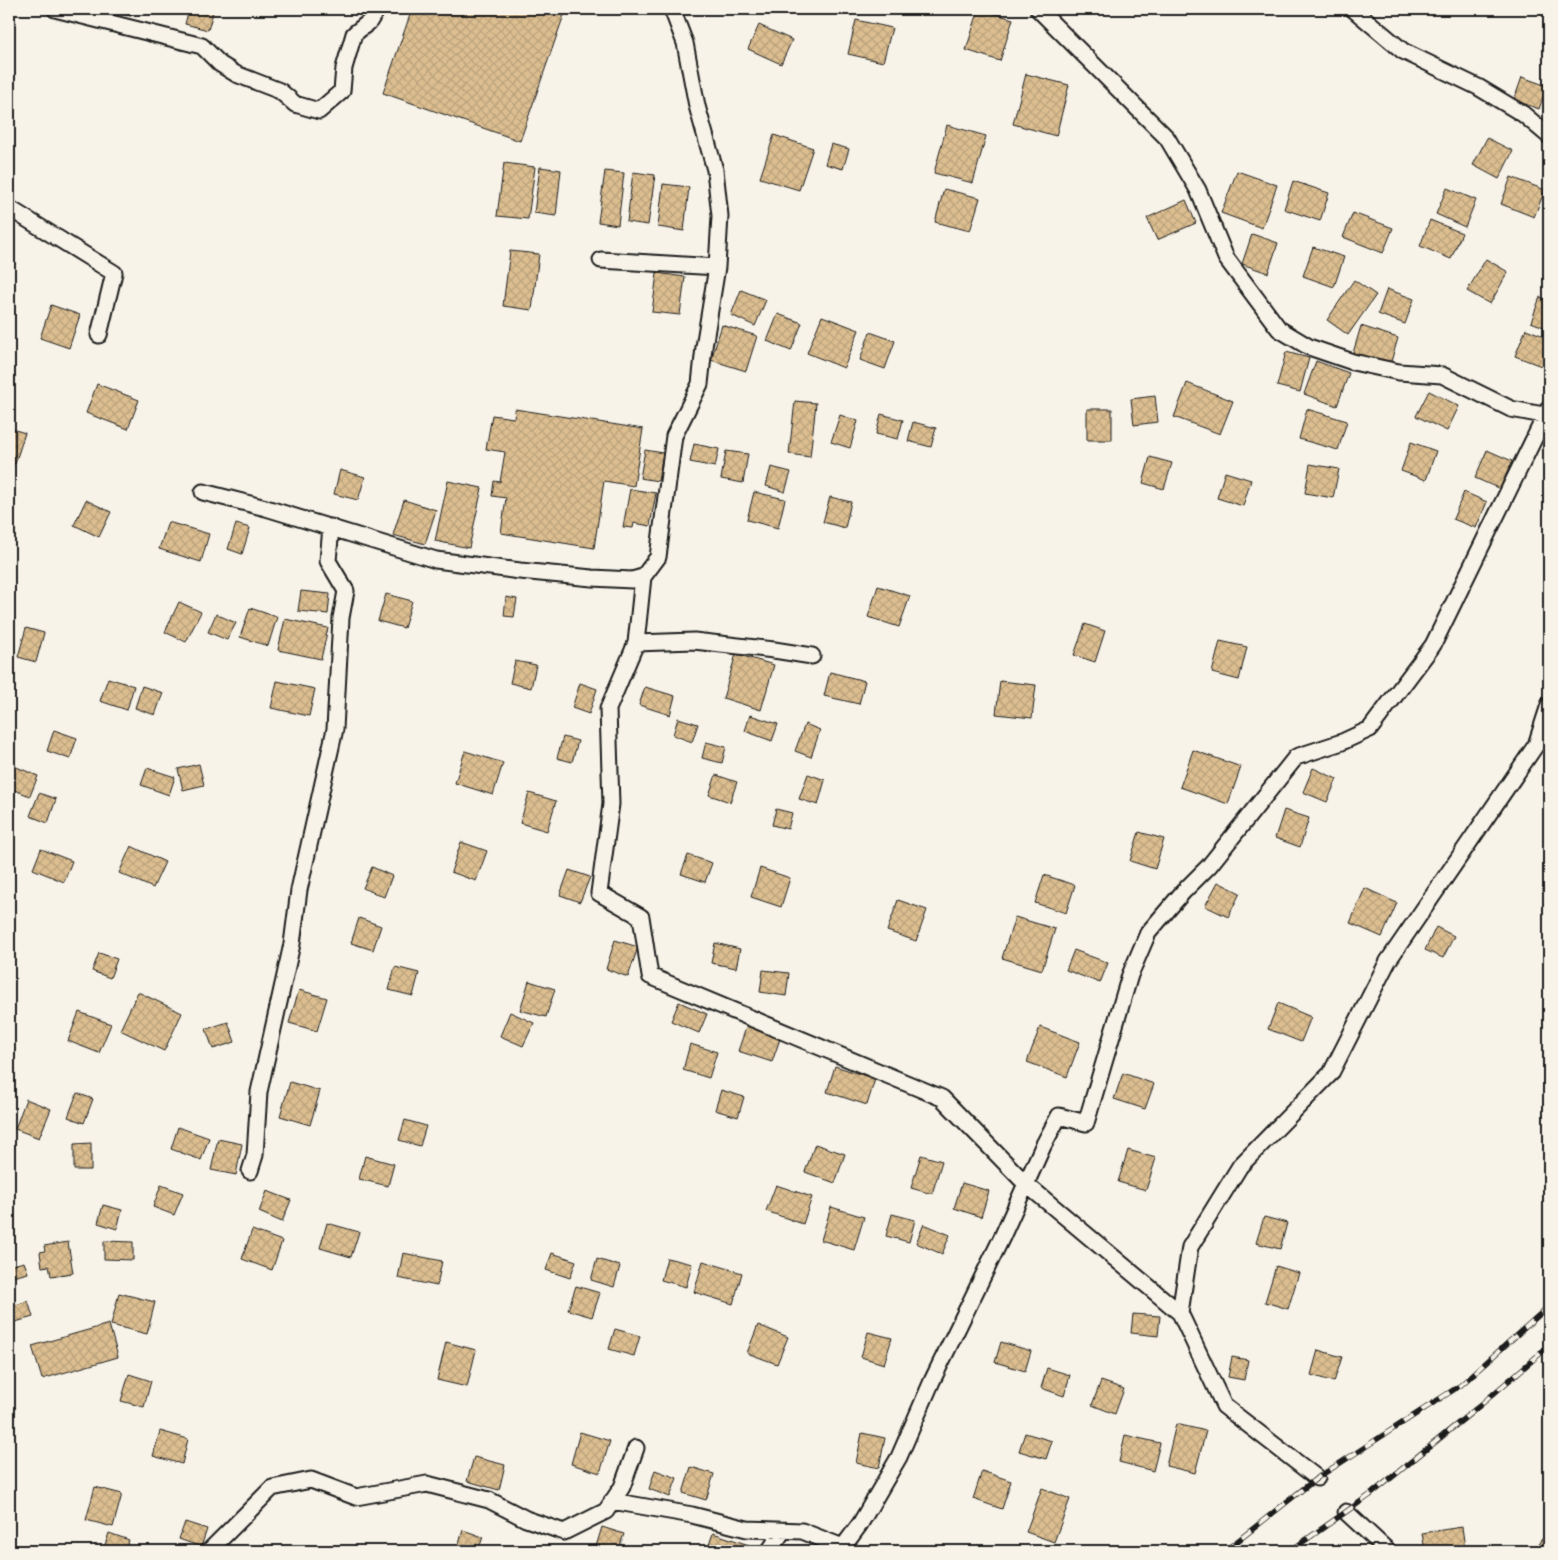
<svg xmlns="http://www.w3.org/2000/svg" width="1558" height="1560" font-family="'Indie Flower',sans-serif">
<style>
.building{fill:url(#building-cross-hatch);stroke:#1c1c1c}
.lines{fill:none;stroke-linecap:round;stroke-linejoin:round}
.minor-casing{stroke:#1c1c1c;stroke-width:19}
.minor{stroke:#f7f3e8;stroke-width:15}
.rail-casing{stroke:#1c1c1c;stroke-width:5.5}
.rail{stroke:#f7f3e8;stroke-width:4;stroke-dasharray:11;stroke-linecap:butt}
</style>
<defs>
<pattern id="building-cross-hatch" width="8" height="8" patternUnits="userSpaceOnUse" patternTransform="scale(1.25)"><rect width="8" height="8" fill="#dcbe90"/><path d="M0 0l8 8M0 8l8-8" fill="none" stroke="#bca37c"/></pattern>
</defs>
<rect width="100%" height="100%" fill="#f7f3e8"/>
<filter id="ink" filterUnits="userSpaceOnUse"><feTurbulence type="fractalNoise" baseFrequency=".02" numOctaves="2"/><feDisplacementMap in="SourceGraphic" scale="10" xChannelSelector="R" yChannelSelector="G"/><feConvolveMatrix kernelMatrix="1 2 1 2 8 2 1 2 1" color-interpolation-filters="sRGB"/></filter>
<g filter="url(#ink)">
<!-- building -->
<path class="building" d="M102,9h31l-2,7z
M189,9h25l-6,21 -23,-6z
M412,9h154l-46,132 -137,-48z
M979,9l34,10 -13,42 -34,-11z
M856,20l36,8 -9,34 -35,-8z
M759,25l33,15 -11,24 -33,-15z
M1026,74l43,11 -13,51 -43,-12z
M1522,77l25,9 -8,23 -25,-9z
M947,125l39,11 -13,47 -39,-10z
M774,135l39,13 -14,42 -39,-12z
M1487,138l26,13 -14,28 -26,-14z
M831,144l18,5 -6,20 -18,-5z
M504,163l31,4 -7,52 -31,-3z
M540,167l21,3 -5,46 -22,-3z
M605,171l19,2 -6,52 -20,-3z
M1237,171l40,14 -15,43 -41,-15z
M633,172l22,3 -7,50 -21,-3z
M1511,177l34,13 -11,27 -33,-13z
M1293,181l36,12 -9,28 -36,-12z
M663,184l26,3 -5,44 -26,-4z
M1447,188l29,12 -11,27 -29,-13z
M944,189l36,9 -10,33 -35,-9z
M1186,200l10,23 -39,17 -10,-22z
M1353,213l40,15 -10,25 -40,-16z
M1430,220l32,13 -11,26 -31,-13z
M1252,234l26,9 -10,30 -26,-9z
M1313,247l31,10 -10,30 -31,-11z
M510,251l29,3 -7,56 -29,-4z
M1486,259l22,13 -18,32 -23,-13z
M657,273l28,4 -5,38 -28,-3z
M1354,280l22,15 -28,40 -21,-15z
M1387,289l27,10 -9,25 -27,-10z
M741,290l25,10 -11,26 -24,-11z
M1540,297l9,3v29l-18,-7z
M51,305l29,10 -11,33 -29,-10z
M778,314l24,9 -11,28 -24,-10z
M822,316l37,14 -15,38 -37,-15z
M722,325l35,11 -11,35 -35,-11z
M1361,326l37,12 -8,27 -37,-12z
M1526,329l23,9v15l-5,14 -29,-11z
M870,332l25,9 -10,28 -25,-9z
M1286,352l23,6 -9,34 -23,-6z
M1316,361l33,12 -12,33 -33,-12z
M1187,383l46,18 -13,33 -46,-17z
M97,384l42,16 -11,29 -42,-16z
M1429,391l30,15 -12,25 -31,-15z
M1155,396l3,26 -24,3 -3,-26z
M795,401l21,2 -6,54 -21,-3z
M515,409l128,20 -9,57 -30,-5 -10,67 -93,-15 5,-35 -14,-2 2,-15 6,1 5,-30 -19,-3 6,-34 22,3z
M1087,409h25v31h-25z
M1307,409l40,12 -9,29 -39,-11z
M881,414l22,6 -5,19 -22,-5z
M840,415l18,6 -8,27 -19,-6z
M913,422l23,6 -5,19 -23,-6z
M9,428l16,5 -10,31 -6,-2z
M1411,442l25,9 -10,29 -25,-9z
M694,444l25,5 -4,18 -25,-5z
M645,450l18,3 -5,28 -18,-3z
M1487,450l25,11 -12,28 -25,-11z
M726,451l22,3 -5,29 -22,-4z
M1150,457l22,6 -8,26 -21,-6z
M1310,464l29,5 -6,29 -28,-5z
M771,467l20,5 -6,20 -19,-6z
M340,470l25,7 -7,23 -24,-6z
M1225,472l26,8 -8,26 -26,-8z
M448,481l34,7 -13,60 -34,-7z
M630,489l26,4 -6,33 -16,-3 -1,5 -10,-1z
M754,492l31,7 -7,29 -31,-8z
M1464,492l23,10 -11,26 -23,-9z
M830,497l21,5 -6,26 -22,-6z
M86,500l25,12 -12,25 -25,-12z
M404,500l32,10 -11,34 -32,-9z
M168,522l41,12 -8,28 -42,-13z
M236,524l14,4 -8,26 -14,-5z
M878,586l32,10 -11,31 -31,-10z
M301,591l29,3 -2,20 -30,-3z
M386,594l26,7 -8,27 -26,-7z
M506,597l11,2 -3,18 -10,-1z
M179,602l22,10 -15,30 -21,-10z
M250,608l27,9 -9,29 -28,-9z
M216,614l20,9 -9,17 -19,-8z
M285,619l43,9 -7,31 -43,-9z
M1085,624l20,7 -10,31 -21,-7z
M26,628l18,5 -8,29 -18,-5z
M1220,641l27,6 -8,33 -27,-7z
M736,654l38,11 -13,45 -38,-12z
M515,661l21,4 -5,23 -21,-5z
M830,672l35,9 -6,23 -35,-8z
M108,678l26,8 -7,24 -27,-9z
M277,681l38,8 -6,27 -38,-8z
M1000,681l36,4 -4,33 -36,-4z
M580,683l17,6 -8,25 -17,-6z
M142,686l21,7 -8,22 -20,-7z
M645,687l30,9 -5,19 -31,-10z
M750,715l28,9 -6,17 -27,-10z
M678,718l20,6 -6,18 -19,-7z
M805,724l15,6 -9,27 -16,-6z
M54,730l23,8 -7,21 -23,-8z
M563,737l15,4 -6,21 -15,-4z
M706,742l20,5 -4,16 -20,-5z
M1193,750l48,17 -13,37 -48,-17z
M465,751l38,12 -10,32 -38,-12z
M199,764l5,21 -21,5 -5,-21z
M14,766l24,10 -8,20 -21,-8v-7z
M147,768l28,9 -6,18 -28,-10z
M1313,768l24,11 -10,23 -24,-10z
M808,774l17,6 -7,25 -19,-6z
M716,775l21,7 -7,20 -21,-7z
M39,793l17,6 -8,24 -18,-7z
M529,793l27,8 -9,30 -27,-8z
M776,809l16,4 -4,16 -16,-4z
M1284,810l25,8 -9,29 -25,-9z
M1139,832l25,7 -9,30 -25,-8z
M461,842l26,9 -11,30 -25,-9z
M131,846l34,16 -12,26 -34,-15z
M41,849l31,12 -8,21 -31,-13z
M688,855l24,8 -7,19 -24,-8z
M372,867l20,9 -8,21 -21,-9z
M760,868l30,10 -9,29 -30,-10z
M569,870l21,7 -10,25 -20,-7z
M1044,875l31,10 -9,28 -31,-10z
M1218,882l22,11 -12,24 -23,-11z
M1365,888l32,15 -15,34 -32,-14z
M898,900l29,10 -11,31 -29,-10z
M1015,917l40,12 -13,41 -40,-12z
M359,918l22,8 -8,24 -22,-7z
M1436,927l18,9 -11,22 -18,-8z
M615,940l23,7 -10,30 -22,-8z
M715,943l25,6 -4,19 -25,-5z
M1074,950l34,13 -8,20 -34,-13z
M99,953l18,6 -7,19 -18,-7z
M395,967l24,6 -6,23 -24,-6z
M763,970l26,3 -3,23 -26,-4z
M529,981l26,8 -9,28 -26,-7z
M299,990l28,8 -10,33 -28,-8z
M138,992l44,21 -18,38 -44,-21z
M679,1002l28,12 -8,19 -28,-12z
M1278,1003l33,14 -10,25 -33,-13z
M79,1012l32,12 -12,29 -31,-12z
M510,1012l24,11 -11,23 -23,-10z
M228,1022l7,20 -22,7 -7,-20z
M747,1025l34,11 -9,26 -34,-11z
M1040,1027l40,15 -13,35 -40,-15z
M690,1044l27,8 -8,26 -26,-8z
M835,1066l40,13 -8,26 -40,-13z
M1123,1073l31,11 -9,25 -31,-10z
M290,1082l30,9 -10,34 -30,-9z
M721,1090l23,7 -6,20 -23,-7z
M77,1093l16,6 -9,24 -16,-6z
M26,1099l25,10 -12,29 -24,-9z
M405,1120l21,6 -6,20 -21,-6z
M178,1127l31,11 -8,22 -30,-11z
M218,1139l24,5 -6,31 -25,-5z
M91,1143v27h-17v-26z
M815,1144l30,10 -10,29 -30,-11z
M1128,1150l28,8 -10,32 -28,-8z
M921,1155l21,6 -10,33 -21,-6z
M365,1156l29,8 -6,22 -29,-7z
M962,1183l27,8 -8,26 -27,-9z
M161,1185l22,8 -9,22 -21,-8z
M776,1185l36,12 -9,27 -37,-13z
M267,1191l24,9 -9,22 -23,-10z
M103,1205l19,5 -5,19 -19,-6z
M831,1207l33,10 -10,33 -33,-10z
M892,1214l23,6 -6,22 -23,-6z
M1264,1217l23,6 -7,26 -24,-6z
M327,1223l32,9 -8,25 -31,-9z
M924,1224l26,11 -8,19 -26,-11z
M252,1230l30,11 -10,29 -30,-11z
M104,1241l29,1v18l-29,-1z
M68,1242l5,31 -22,3 -2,-10 -7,1 -2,-15 5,-1 -1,-5z
M403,1253l39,8 -5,25 -39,-8z
M552,1253l24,8 -6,17 -24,-8z
M667,1258l25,6 -6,23 -25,-7z
M597,1259l23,7 -6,21 -23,-7z
M703,1261l39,12 -9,31 -39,-12z
M24,1262l4,11 -19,5v-12z
M1276,1266l23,7 -11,36 -23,-7z
M576,1286l24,7 -8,24 -24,-7z
M119,1293l36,9 -8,32 -36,-9z
M28,1301l5,16 -21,6 -3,-16z
M1133,1314l27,2 -2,20 -27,-3z
M109,1324l9,33 -76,22 -10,-33z
M758,1325l30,12 -11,27 -30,-11z
M615,1329l25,7 -6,20 -25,-7z
M868,1332l24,6 -8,26 -23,-7z
M446,1342l30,8 -9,37 -30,-7z
M1001,1342l30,9 -6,20 -30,-9z
M1318,1350l24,7 -8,25 -23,-7z
M1232,1357l16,3 -4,20 -16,-3z
M1047,1368l23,7 -6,21 -23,-8z
M129,1374l22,7 -7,26 -23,-6z
M1101,1381l23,8 -9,25 -23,-9z
M1176,1424l30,7 -11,42 -29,-7z
M160,1431l28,8 -6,25 -29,-8z
M580,1432l30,9 -10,32 -29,-9z
M862,1433l23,5 -6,30 -23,-5z
M1025,1433l27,8 -6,18 -27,-8z
M1125,1435l35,8 -7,28 -34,-9z
M474,1457l31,8 -6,25 -32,-9z
M691,1467l23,7 -8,26 -23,-7z
M655,1470l22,8 -7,19 -21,-8z
M982,1471l29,10 -9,28 -29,-10z
M95,1487l27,7 -9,33 -27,-7z
M1042,1488l28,11 -16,43 -28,-10z
M185,1522l22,7 -6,18 -22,-8z
M602,1527l22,7 -6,17 -23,-1z
M1462,1527l3,21 -20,3h-20l-3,-18z
M463,1530l20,7 -5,14 -21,-1z
M109,1533l20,7 -4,11h-22z
M713,1533l36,12 -2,6h-40z
M1541,1539l8,3v9h-13z"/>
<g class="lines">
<!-- minor casing -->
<g class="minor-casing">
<path id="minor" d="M55,9l147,37 18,18 16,10 44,17 15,13 24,7 23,-20 2,-23 10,-34 15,-12 8,-13
M1038,9l129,129 31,52 28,68 53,71 30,18 44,15 46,10 43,3 69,34 38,7
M1353,9l50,42 75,36 45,27 26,22
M9,208l105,65 -15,62
M601,260l116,7
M203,492l63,16 170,52 84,11 72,7 40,2 11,-3 15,-20 16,-121 26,-52 4,-37 13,-80 3,-51 -5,-46 -18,-64 -12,-63 -13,-34
M643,577l-7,66 -28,66 3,95 -12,89 42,24 9,59 292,122 84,86 154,129 44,93 93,72
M636,643l58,-2 80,9 38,6
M250,1171l5,-16 4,-63 33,-148 7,-54 36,-161 6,-111 5,-27 -18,-30 3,-34
M1180,1313l10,-66 50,-81 91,-93 57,-112 148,-216 13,-40
M612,1501l80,14 55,14 55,2 41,16 17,-23 39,-67 33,-76 70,-144 41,-91 16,-30 27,7 44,-148 18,-42 35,-41 26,-26 87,-109 46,-15 28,-13 63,-84 116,-237
M1346,1512l42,39
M209,1551l63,-63 39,-8 45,17 71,-13 62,16 37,19 38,13 42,-21 16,-24 14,-39
M769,1551l14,-20"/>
</g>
<!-- minor -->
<use href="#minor" class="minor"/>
<!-- rail casing -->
<g class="rail-casing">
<path id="rail" d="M1225,1551l92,-73 144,-93 88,-79
M1290,1551l80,-56 107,-87 72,-62"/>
</g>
<!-- rail -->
<use href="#rail" class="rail"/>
</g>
</g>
<!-- margin -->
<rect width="1558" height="1560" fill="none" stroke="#f7f3e8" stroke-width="30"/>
<rect x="15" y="15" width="1528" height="1530" fill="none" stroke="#1c1c1c" stroke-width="2" filter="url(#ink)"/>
</svg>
